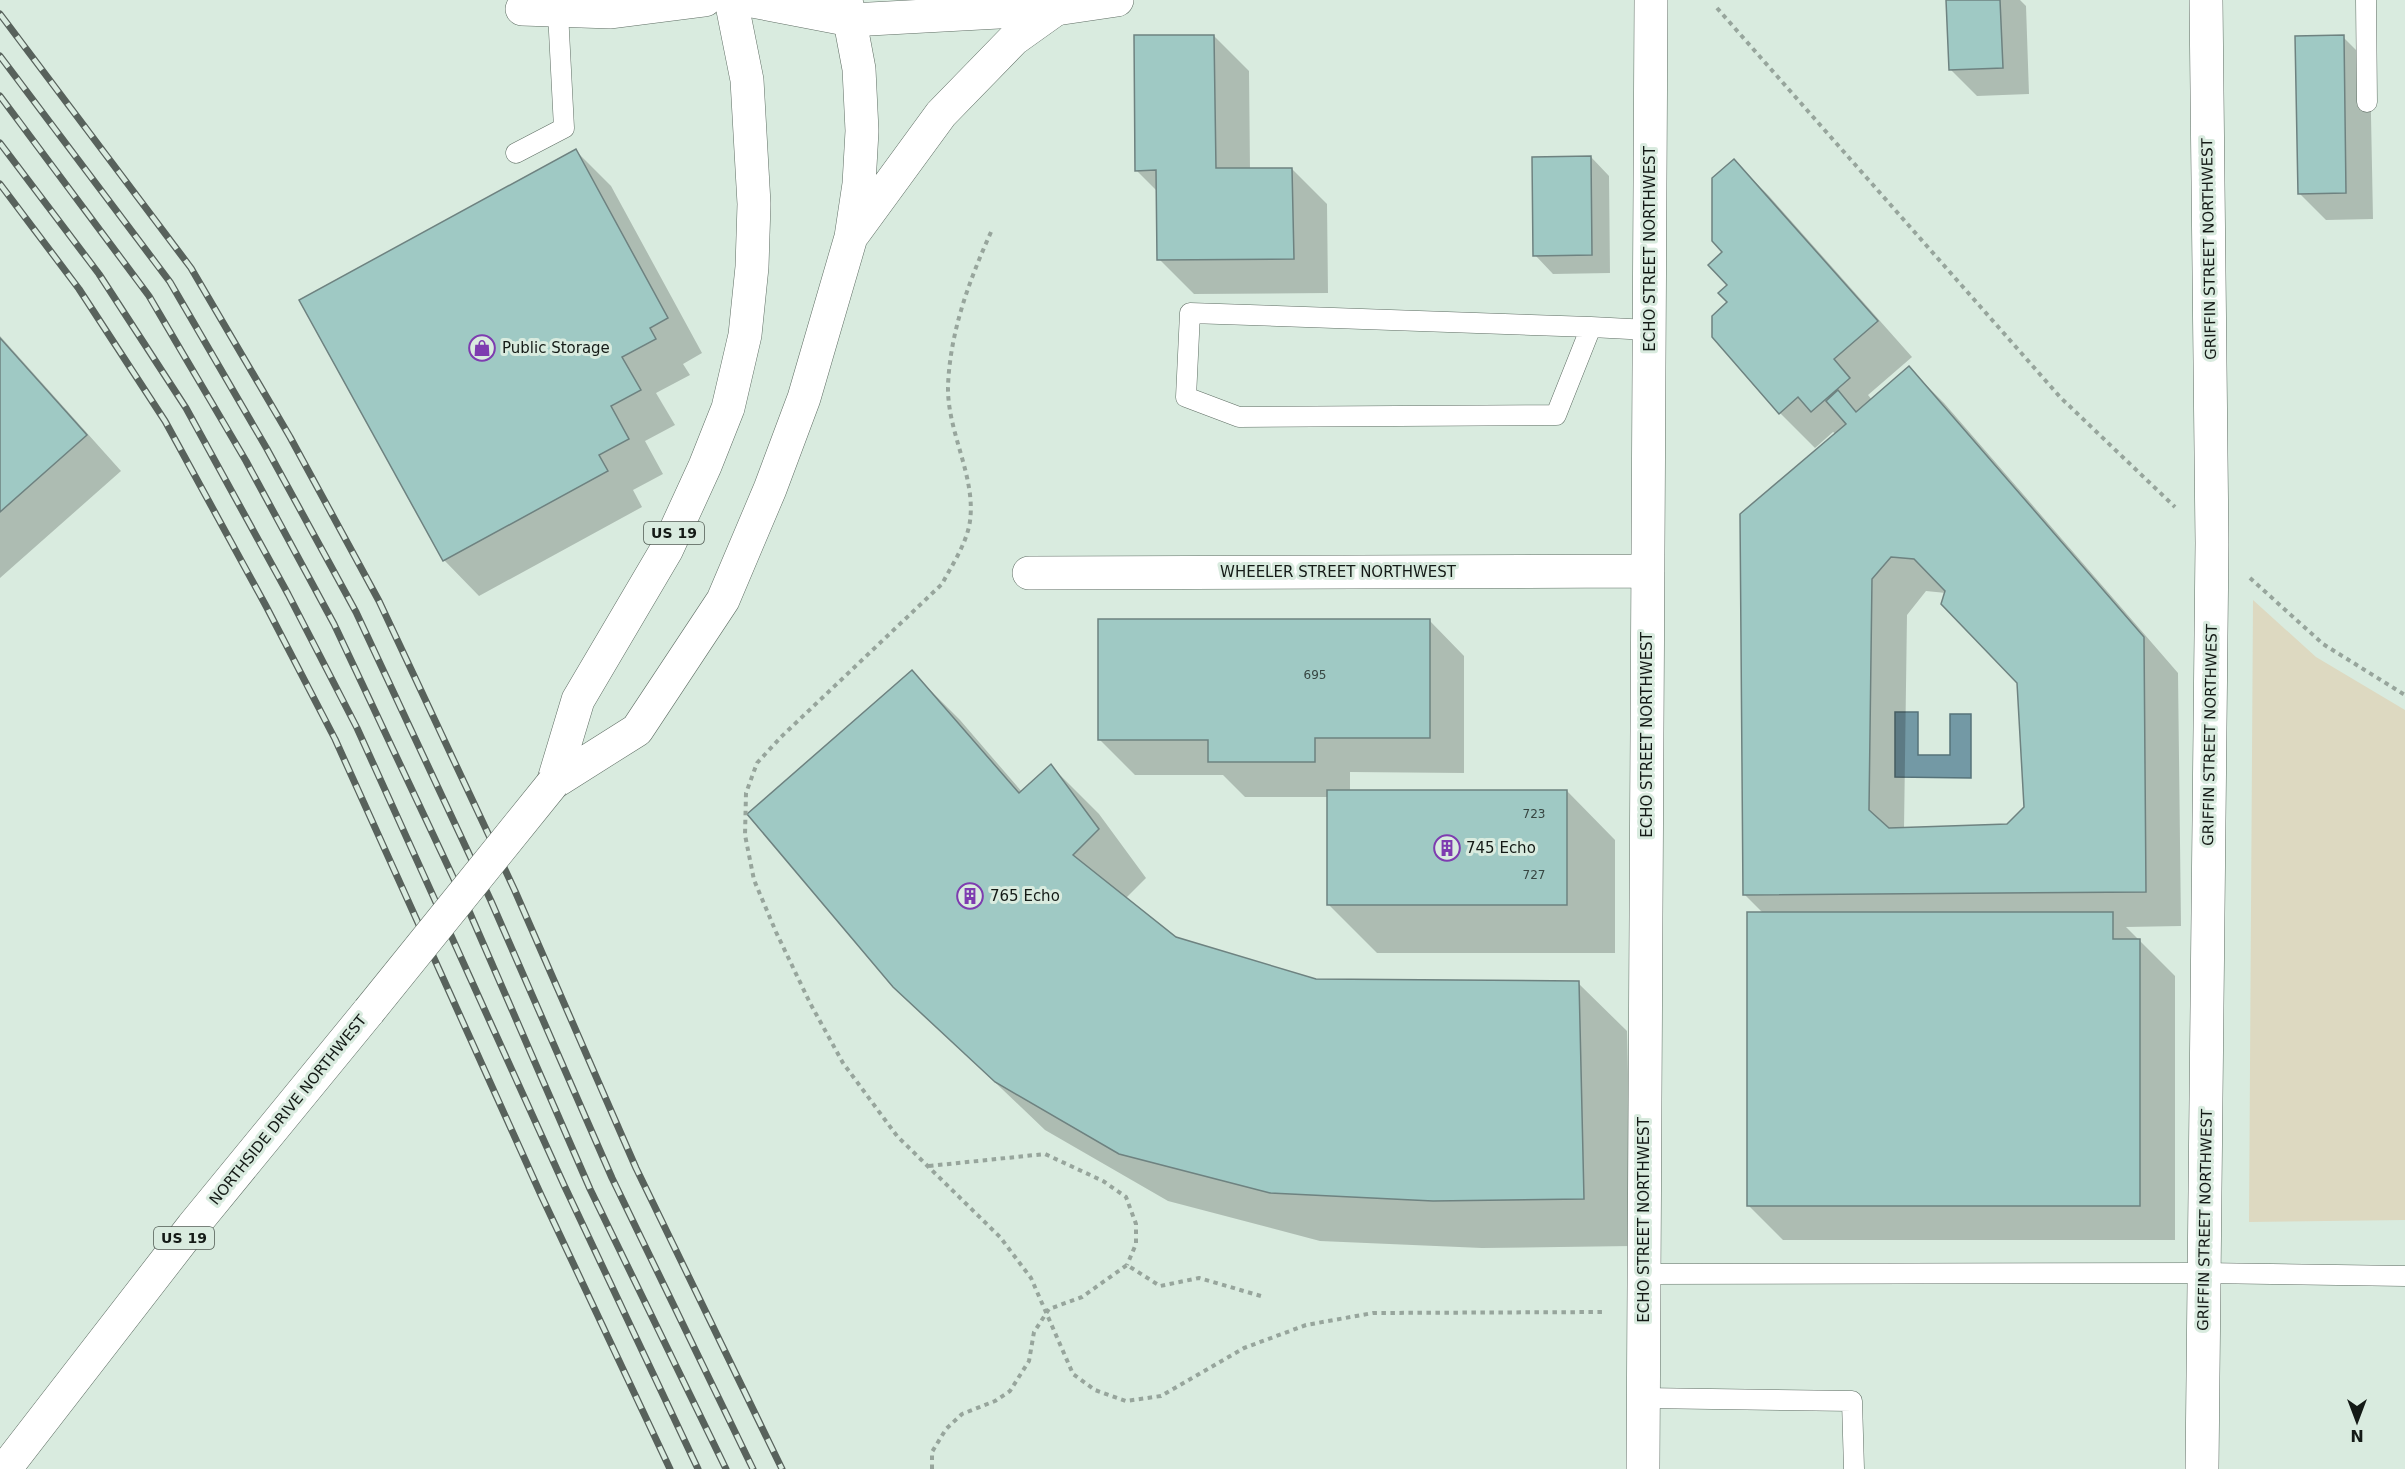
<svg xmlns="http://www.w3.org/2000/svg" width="2405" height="1469" font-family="'DejaVu Sans',sans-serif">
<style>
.green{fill:#ddd9c1}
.water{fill:#7399a5;stroke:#56737a;stroke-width:1.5}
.shadow{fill:#0003;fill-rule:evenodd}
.building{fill:#9fc9c4;stroke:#6e8280;stroke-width:1.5;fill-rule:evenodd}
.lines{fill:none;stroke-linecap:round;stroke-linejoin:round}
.service-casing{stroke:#5e6d63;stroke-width:21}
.minor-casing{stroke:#5e6d63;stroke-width:34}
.primary-casing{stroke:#5e6d63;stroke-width:34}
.trunk-casing{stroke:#5e6d63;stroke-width:34}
.path{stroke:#97a59c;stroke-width:4;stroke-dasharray:4.5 4.5;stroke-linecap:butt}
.service{stroke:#fff;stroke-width:20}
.minor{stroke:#fff;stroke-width:33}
.primary{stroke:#fff;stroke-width:33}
.trunk{stroke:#fff;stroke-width:33}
.rail-casing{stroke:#58625c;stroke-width:7}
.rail{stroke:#d9ebdf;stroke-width:4.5;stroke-dasharray:14;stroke-linecap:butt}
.trunk-bridge-casing{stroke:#5e6d63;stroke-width:34;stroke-linecap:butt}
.trunk-bridge{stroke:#fff;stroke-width:33}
.labels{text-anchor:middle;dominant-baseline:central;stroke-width:6;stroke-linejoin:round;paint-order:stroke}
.number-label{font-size:12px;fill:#374642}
.shield{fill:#d9ebdf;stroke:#4f5952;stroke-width:1.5}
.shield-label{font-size:14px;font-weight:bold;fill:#141a16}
.street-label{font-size:15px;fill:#141a16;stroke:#d9ebdf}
.poi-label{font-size:15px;fill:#141a16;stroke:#d9ebdf;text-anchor:start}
</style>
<rect width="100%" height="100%" fill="#d9ebdf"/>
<!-- green -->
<path class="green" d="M2253,600l63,57 89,53v510l-156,2z"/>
<!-- water -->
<path class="water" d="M1895,712h23v43h32v-41h21v64l-76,-1z"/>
<!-- shadow -->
<path class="shadow" d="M1948,0h72l6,6 3,88 -52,2 -27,-27z
M1214,36l35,35 1,99 42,-1 35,35 1,89 -134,1 -35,-35 -1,-67 -22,-22z
M2343,37l27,27 3,155 -47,1 -27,-27z
M576,151l35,35 91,167 -19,11 7,11 -34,18 19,32 -30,16 18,33 -30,16 9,17 -163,89 -35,-36z
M1591,157l18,19 1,97 -57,1 -18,-19z
M1734,161l35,35 143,161 -44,38 4,5 37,-32 35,35 234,270 3,253 -55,1 49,49v264h-392l-35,-35 16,-291 -19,-19 91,-461 -3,-2 -18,16 -35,-35 -51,-111v-17l-5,-33zM1926,591l20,2 73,89 6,126 -18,18 -103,3 3,-214z
M0,336l121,135 -121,107z
M1429,620l35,36v117l-114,-1v19h217l48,49v113h-238l-48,-48v-108h-84l-22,-22h-88l-35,-35z
M912,672l48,48 62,72 29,-26 48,48 47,64 -21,21 50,39 140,42 263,3 49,48 5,215 -150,2 -162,-7 -152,-40 -123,-71 -151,-144z"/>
<!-- building -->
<path class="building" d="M1946,0h54l3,68 -54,2z
M1134,35h80l2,133h76l2,91 -137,1 -1,-90 -21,1z
M2344,35l2,158 -48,1 -3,-158z
M576,149l92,169 -18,10 6,11 -34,18 19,33 -30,16 18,33 -30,16 9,16 -165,90 -144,-261z
M1591,156l1,99 -59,1 -1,-99z
M1734,159l144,162 -44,38 16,19 -39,34 -13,-15 -19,17 -67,-77v-21l15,-14 -9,-9 9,-8 -19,-20 14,-13 -10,-11v-63z
M0,338l87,97 -87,77z
M1909,366l235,271 2,255 -403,3 -3,-381 106,-90 -20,-23 12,-11 18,22zM1891,557l23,2 31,32 -4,13 76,79 7,124 -17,17 -118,4 -20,-18 3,-231z
M1098,619h332v119h-115v24h-107v-22h-110z
M912,670l107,123 32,-29 48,65 -26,26 103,82 140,42 263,2 5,218 -151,2 -163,-8 -151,-39 -124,-72 -102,-95 -146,-173z
M1327,790h240v115h-240z
M1747,912h366v27h27v267h-393z"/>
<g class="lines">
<!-- service casing -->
<g class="service-casing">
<path id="service" d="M2366,0l1,102
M516,153l48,-25 -6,-116
M1591,327l-35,88 -317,2 -53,-20 4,-84 401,14 58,3
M1644,1274l560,-1 201,3
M1644,1398l208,3 2,68"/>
</g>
<!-- minor casing -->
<g class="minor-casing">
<path id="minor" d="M522,9l89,3 94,-12
M1029,573l619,-2
M1643,1469l8,-1469
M2202,1469l10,-926 -6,-543"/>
</g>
<!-- primary casing -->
<g class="primary-casing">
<path id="primary" d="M747,0l104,20 205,-11 61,-9"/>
</g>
<!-- trunk casing -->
<g class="trunk-casing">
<path id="trunk" d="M854,233l87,-119 73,-75 42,-30
M553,783l84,-53 86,-130 47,-111 34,-91 47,-161 8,-53 3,-53 -3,-62 -13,-69
M553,783l25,-83 89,-151 38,-83 23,-58 17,-73 7,-68 2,-63 -7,-124 -16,-80
M5,1469l188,-243 176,-215"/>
</g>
<!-- path -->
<path class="path" d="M1717,8l343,389 115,110
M991,232c-22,49 -41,100 -43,154 -1,46 28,90 22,135 -3,22 -18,44 -28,63l-161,153 -24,26 -11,30 -1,42 9,45 22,52 34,71 33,60 54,73 103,101 31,41 42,96 22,16 31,11 35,-5 83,-48 62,-23 67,-12 233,-1
M2250,578l73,66 82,51
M929,1166l116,-12 58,27 23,16 10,27v20l-9,21
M932,1469v-17l14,-23 16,-15 33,-13 15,-10 19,-30 5,-29 15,-23 33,-12 45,-32 33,21 39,-8 62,18"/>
<!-- service -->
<use href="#service" class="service"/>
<!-- minor -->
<use href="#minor" class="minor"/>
<!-- primary -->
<use href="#primary" class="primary"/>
<!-- trunk -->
<use href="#trunk" class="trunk"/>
<!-- rail casing -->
<g class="rail-casing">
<path id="rail" d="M0,14l191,254 99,169 89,164 136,290 121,277 146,301
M0,56l170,226 97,167 89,163 135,289 121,277 141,291
M0,96l149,200 97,165 88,163 135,287 121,278 136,280
M0,143l99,131 87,134 102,186 69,134 207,457 134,284
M0,184l79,105 86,132 101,185 69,133 206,456 129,274"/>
</g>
<!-- rail -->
<use href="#rail" class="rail"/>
<!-- trunk-bridge casing -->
<g class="trunk-bridge-casing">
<path id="trunk-bridge" d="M369,1011l184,-228"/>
</g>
<!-- trunk-bridge -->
<use href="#trunk-bridge" class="trunk-bridge"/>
</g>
<!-- icons -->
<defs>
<g id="shop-ring" transform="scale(1.35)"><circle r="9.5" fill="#d9ebdf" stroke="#7e3cb0" stroke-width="1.5"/><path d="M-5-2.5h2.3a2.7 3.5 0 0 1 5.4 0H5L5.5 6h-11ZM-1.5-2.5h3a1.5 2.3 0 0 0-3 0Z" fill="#7e3cb0"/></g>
<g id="building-ring" transform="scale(1.35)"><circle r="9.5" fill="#d9ebdf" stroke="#7e3cb0" stroke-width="1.5"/><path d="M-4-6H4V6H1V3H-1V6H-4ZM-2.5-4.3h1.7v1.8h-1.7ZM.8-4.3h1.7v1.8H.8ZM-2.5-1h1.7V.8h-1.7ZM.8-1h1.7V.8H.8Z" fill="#7e3cb0"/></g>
</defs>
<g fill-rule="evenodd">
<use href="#shop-ring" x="482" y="348"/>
<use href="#building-ring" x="1447" y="848"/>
<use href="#building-ring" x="970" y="896"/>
</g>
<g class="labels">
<!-- number labels -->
<g class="number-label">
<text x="1315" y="675">695</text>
<text x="1534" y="814">723</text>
<text x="1534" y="875">727</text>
</g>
<!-- shield labels -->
<g class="shield">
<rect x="644" y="522" width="60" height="22" rx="4.5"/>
<rect x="154" y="1227" width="60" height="22" rx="4.5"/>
</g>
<g class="shield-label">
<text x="674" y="533">US 19</text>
<text x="184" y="1238">US 19</text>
</g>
<!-- street labels -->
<g class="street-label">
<text transform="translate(1650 249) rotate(-90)">ECHO STREET NORTHWEST</text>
<text transform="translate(2209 249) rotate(-91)">GRIFFIN STREET NORTHWEST</text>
<text x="1338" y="572">WHEELER STREET NORTHWEST</text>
<text transform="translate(1647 735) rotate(-90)">ECHO STREET NORTHWEST</text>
<text transform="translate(2210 735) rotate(-89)">GRIFFIN STREET NORTHWEST</text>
<text transform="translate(288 1110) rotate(-51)">NORTHSIDE DRIVE NORTHWEST</text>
<text transform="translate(1644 1220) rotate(-90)">ECHO STREET NORTHWEST</text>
<text transform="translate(2205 1220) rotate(-89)">GRIFFIN STREET NORTHWEST</text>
</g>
<!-- poi labels -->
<g class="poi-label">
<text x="502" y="348">Public Storage</text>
<text x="1466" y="848">745 Echo</text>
<text x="990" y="896">765 Echo</text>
</g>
</g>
<!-- north arrow -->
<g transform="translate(2357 1421) rotate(180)" stroke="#d9ebdf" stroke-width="4.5" paint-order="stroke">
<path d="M0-4.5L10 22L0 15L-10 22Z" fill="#141a16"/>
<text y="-9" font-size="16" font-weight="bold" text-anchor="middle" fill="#141a16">N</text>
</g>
</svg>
